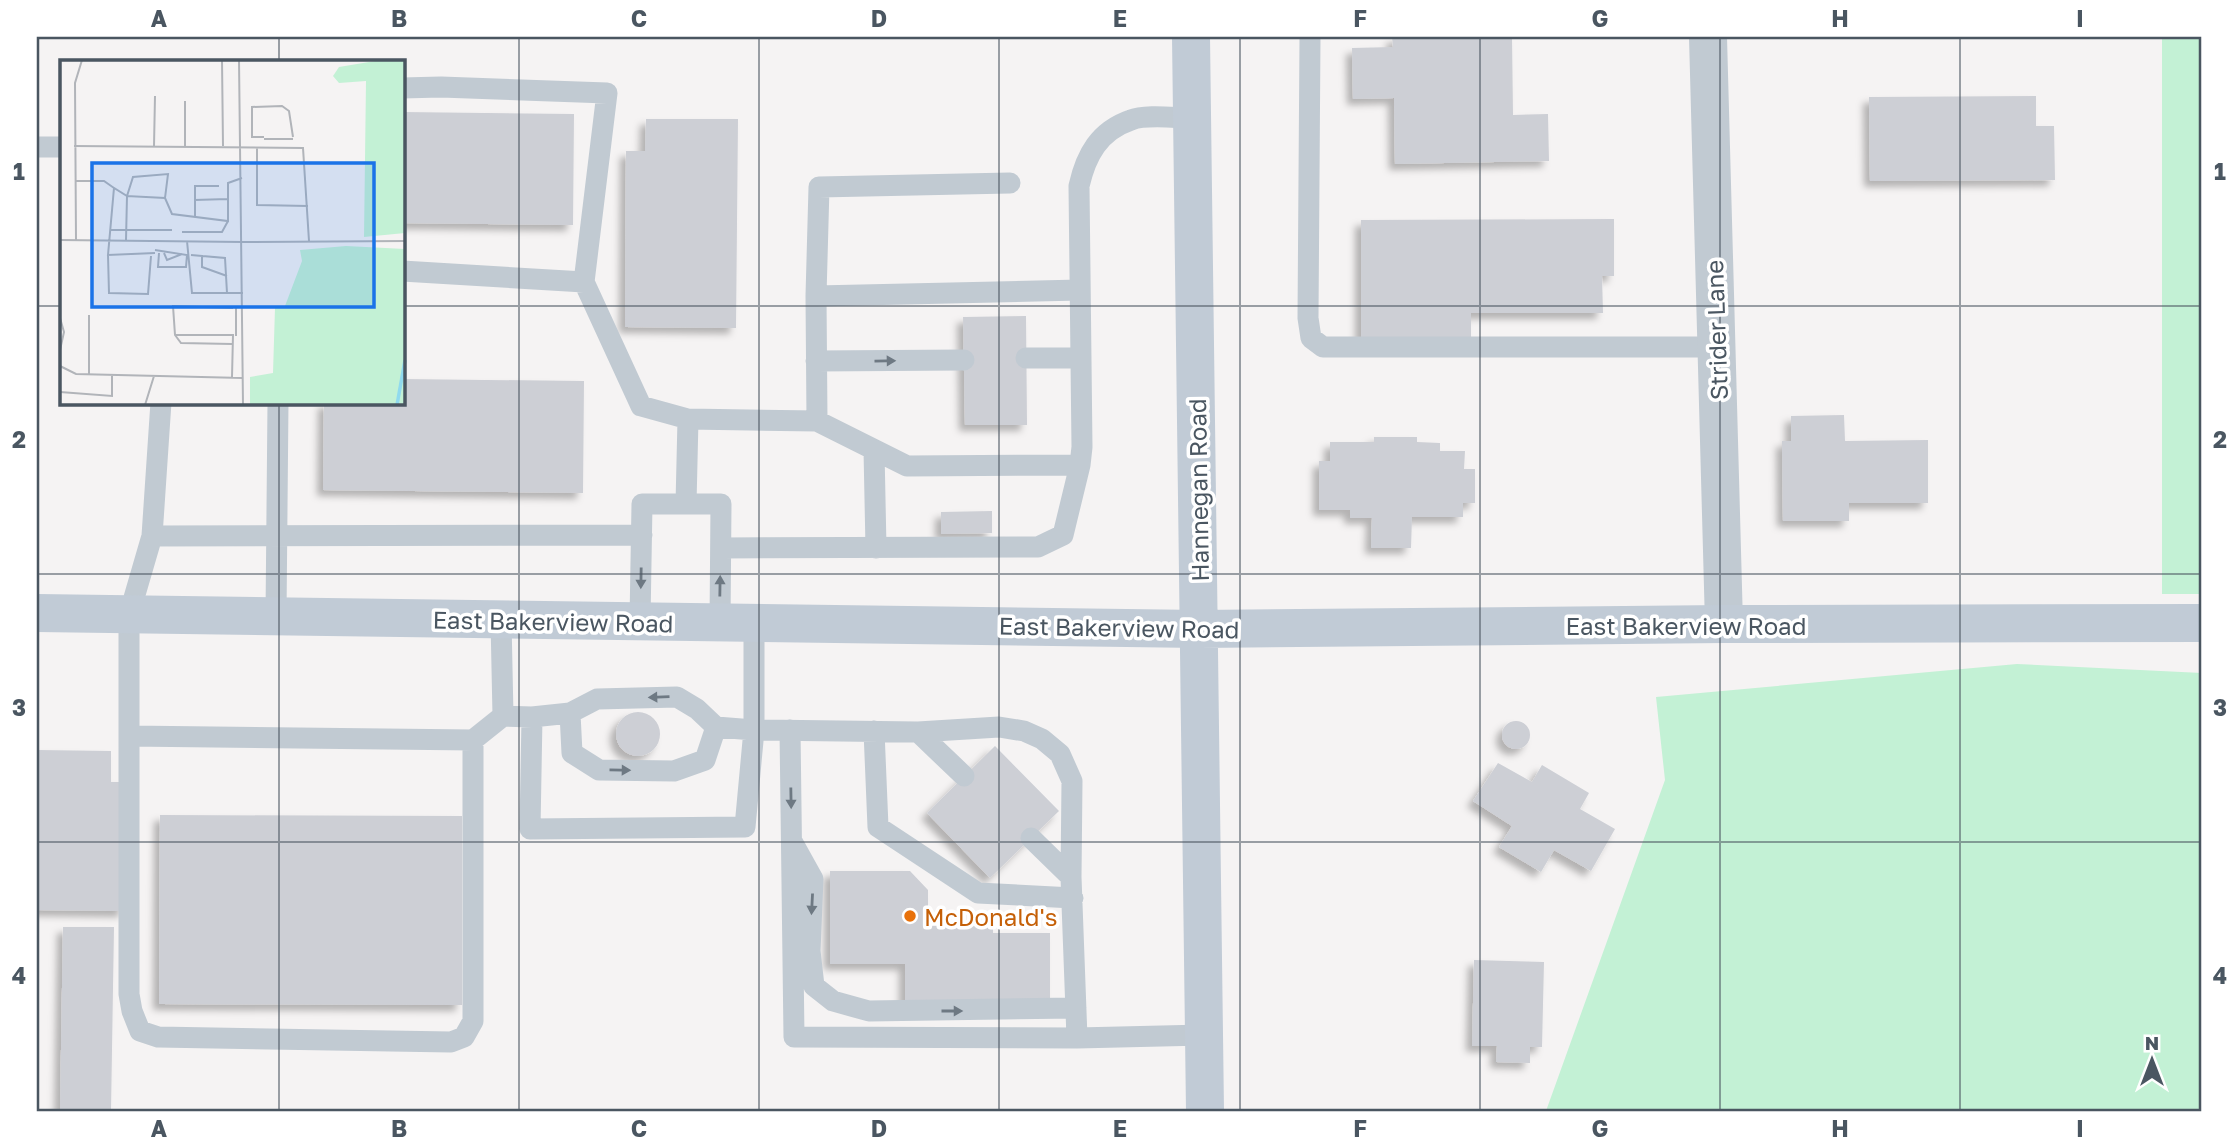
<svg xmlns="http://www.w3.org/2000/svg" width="2239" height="1148" font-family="'Golos Text',sans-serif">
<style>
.green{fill:#c3f1d5}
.building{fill:#cdcfd5;filter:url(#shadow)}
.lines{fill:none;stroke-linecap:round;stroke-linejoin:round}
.lane{stroke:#c1cad2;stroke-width:21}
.street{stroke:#c1cad2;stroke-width:38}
.secondary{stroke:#c1cbd6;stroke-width:38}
.oneway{fill:#6e7983}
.grid{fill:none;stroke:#4a5661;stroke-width:2;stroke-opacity:0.55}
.food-dot{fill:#e8710a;stroke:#fff;stroke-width:2.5}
.labels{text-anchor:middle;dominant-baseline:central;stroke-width:7;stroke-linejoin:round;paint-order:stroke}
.street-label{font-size:24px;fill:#4a5661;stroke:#fff}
.food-label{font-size:24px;fill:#c56008;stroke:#fff;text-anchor:start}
.inset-river{fill:none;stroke:#90daee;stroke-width:3.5}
.inset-road{fill:none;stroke:#b1b4b9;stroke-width:2}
.view{fill:#1a73e8;fill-opacity:0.15;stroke:#1a73e8;stroke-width:3.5}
.inset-edge{fill:none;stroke:#4a5661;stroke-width:3.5}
.neatline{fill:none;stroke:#4a5661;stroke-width:2.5}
.grid-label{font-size:23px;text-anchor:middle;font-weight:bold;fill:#4a5661}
</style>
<defs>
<filter id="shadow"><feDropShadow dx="-6" dy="6" stdDeviation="3.5" flood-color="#0004"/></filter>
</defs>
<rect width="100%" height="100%" fill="#f5f3f3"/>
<!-- green -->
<path class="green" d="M2162,37h40v557h-40z
M2017,664l185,9v438h-656l119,-331 -9,-83z"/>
<!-- building -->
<path class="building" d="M1392,37h120l1,78 35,-1 1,47 -154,3 -1,-66 -41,1 -1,-51 41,-1z
M2036,96v30h18l1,54 -185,1 -1,-84z
M402,112l172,2 -1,111 -171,-2z
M646,119h92l-2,209 -111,-1 1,-176h19z
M1614,219v57h-12l1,37h-132v27h-110v-120z
M1026,316l1,109h-62l-2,-108z
M402,379l182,2 -1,112 -260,-3 1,-88h78z
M1844,415l1,26 83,-1v63h-79v18h-66l-1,-80h9v-25z
M1374,437h43v5l23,1v8h25l-1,18h11v34h-12v14h-51l-1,31h-40l1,-30h-22v-8h-31v-49h11v-19h44z
M992,511v22l-51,1v-22z
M616 734a22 22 0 1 1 44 0a22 22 0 1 1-44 0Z
M1502 735a14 14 0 1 1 28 0a14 14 0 1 1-28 0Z
M995,746l64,65 -69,67 -63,-65z
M37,750l74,1v31h15l-1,129 -88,-1z
M1498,763l34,19 10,-17 47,28 -9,16 35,20 -24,42 -37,-21 -13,22 -42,-25 13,-21 -39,-25z
M160,815l302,1v189l-303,-1z
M830,871h80l18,19v32h65v11h57v70h-145v-39h-75z
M63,927h51l-3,184h-51z
M1474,960l70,2 -2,85h-12v16l-34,-1 1,-16h-25z"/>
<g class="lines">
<!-- lane -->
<path class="lane" d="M1310,37l-2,281 3,20 12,9h394
M402,88l39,-1 166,6 -23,189
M37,147h24
M402,271l182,11 57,124 47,13 129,2 90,45 173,-1 2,-18 -3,-261c7,-31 20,-55 52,-66 14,-6 45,-2 61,-2
M816,296l264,-6
M1026,358h54
M816,361l148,-1
M161,402l-9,134 -23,79v121l344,4 30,-24
M817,421l-1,-125 3,-109 191,-4
M874,450l2,98
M686,504l2,-85
M152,536l490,-1
M721,548l317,-1 25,-12 17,-70
M276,616l2,-214
M501,620l2,96 29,1 38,-4 27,-14 80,-2 20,12 19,18 38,3 -9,97 -215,2 2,-112
M640,621l2,-117h79l-1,120
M754,623v107l164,2 81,-5 25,4 18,8 18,15 12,27 -1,96 6,161
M570,713l2,40 27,17 75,1 31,-11 11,-33
M790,730l4,307 283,1 127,-3
M874,731l4,96 100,66 95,5
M918,732l46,44
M129,736v258l3,17 8,20 18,6 293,5 13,-5 9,-16v-281
M1031,838l40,39
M793,843l20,36 -3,72 4,35 19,15 36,10 207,-3"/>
<!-- street -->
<path class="street" d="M1708,37l16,587"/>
<!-- secondary -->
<path class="secondary" d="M1191,37l14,1074
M37,613l1163,16 524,-5 478,-1"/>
</g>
<!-- one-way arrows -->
<defs><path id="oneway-solid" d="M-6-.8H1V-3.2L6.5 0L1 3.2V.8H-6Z" transform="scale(1.75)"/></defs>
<g class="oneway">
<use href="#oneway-solid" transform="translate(885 361) rotate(-1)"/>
<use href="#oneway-solid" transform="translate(641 578) rotate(91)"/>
<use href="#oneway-solid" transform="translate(720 586) rotate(-89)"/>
<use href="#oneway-solid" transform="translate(659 697) rotate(178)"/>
<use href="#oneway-solid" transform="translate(620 770) rotate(1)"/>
<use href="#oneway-solid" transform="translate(791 798) rotate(89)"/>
<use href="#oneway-solid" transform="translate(812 904) rotate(93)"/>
<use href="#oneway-solid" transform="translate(952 1011)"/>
</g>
<!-- grid -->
<path class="grid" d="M279,37v24M519,37v1074M759,37v1074M999,37v1074M1240,37v1074M1480,37v1074M1720,37v1074M1960,37v1074M37,306h24M402,306h1800M279,402v709M37,574h2165M37,842h2165"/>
<!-- markers -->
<circle class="food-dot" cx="910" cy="916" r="7"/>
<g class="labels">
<!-- street labels -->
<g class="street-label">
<text transform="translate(1716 330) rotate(-92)">Strider Lane</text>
<text transform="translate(1198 490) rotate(-91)">Hannegan Road</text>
<text transform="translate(553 621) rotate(1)">East Bakerview Road</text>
<text x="1686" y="625">East Bakerview Road</text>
<text transform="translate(1119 627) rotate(1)">East Bakerview Road</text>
</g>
<!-- food labels -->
<g class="food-label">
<text x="924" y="916">McDonald's</text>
</g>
</g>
<!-- overview -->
<g transform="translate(60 60)">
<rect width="345" height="345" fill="#f5f3f3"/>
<path d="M321,0h24v173l-41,4 2,-156 -27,2 -6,-7 6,-9zM286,186l59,3v156h-155v-28l23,-4 2,-65 10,-2 17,-45 -2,-11z" fill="#c3f1d5"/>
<path class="inset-river" d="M337,345l8,-45"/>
<path class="inset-road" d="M162,0l1,86M179,0l4,345M125,41v45M204,77h-12v-30l30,-1 7,5 4,26M204,79h29M14,86l229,2 6,93M94,86l1,-50M197,87v58l51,1M15,121h29l10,7M134,140l34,-1M135,156v-30h24M51,170h61M122,172h40l6,-11M0,180l183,2M16,180l-1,-157 7,-23M66,180l1,-44 38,2 7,16 56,7v-38l14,-5M127,181l5,52h51M183,182l162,-1M95,190l32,5 -1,12h-28l1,-14M95,193l-47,2 6,-67 13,8 6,-19 35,-3 -3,24M104,193l3,7 15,-6M48,195l1,38 39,1 3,-38M131,195l34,3 2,35M142,195v12l25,9M176,247v29M29,255v59M0,258l4,14 -4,18M115,275h58l-1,42M172,284l-51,-1 -6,-8 -2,-29 60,2M0,306l16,8 167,4M0,332l52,4v-22M85,345l9,-29"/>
<path class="view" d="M32,103h282v144h-282z"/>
<rect width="345" height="345" class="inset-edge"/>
</g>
<!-- border -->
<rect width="2239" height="1148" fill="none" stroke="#ffffff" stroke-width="77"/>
<!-- north arrow -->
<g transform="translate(2152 1060)" stroke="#ffffff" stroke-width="5" paint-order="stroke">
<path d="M0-5L12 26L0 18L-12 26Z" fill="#4a5661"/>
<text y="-10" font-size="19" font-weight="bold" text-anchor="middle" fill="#4a5661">N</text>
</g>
<rect x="38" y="38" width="2162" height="1072" class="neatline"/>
<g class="grid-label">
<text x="159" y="27">A</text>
<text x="399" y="27">B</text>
<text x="639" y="27">C</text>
<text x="879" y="27">D</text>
<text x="1120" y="27">E</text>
<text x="1360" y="27">F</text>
<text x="1600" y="27">G</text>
<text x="1840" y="27">H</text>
<text x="2080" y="27">I</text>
<text x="19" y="180">1</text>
<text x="2220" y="180">1</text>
<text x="19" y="448">2</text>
<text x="2220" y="448">2</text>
<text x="19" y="716">3</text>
<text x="2220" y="716">3</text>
<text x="19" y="984">4</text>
<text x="2220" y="984">4</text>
<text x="159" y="1137">A</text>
<text x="399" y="1137">B</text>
<text x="639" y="1137">C</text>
<text x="879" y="1137">D</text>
<text x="1120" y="1137">E</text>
<text x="1360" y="1137">F</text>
<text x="1600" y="1137">G</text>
<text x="1840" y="1137">H</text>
<text x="2080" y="1137">I</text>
</g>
</svg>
